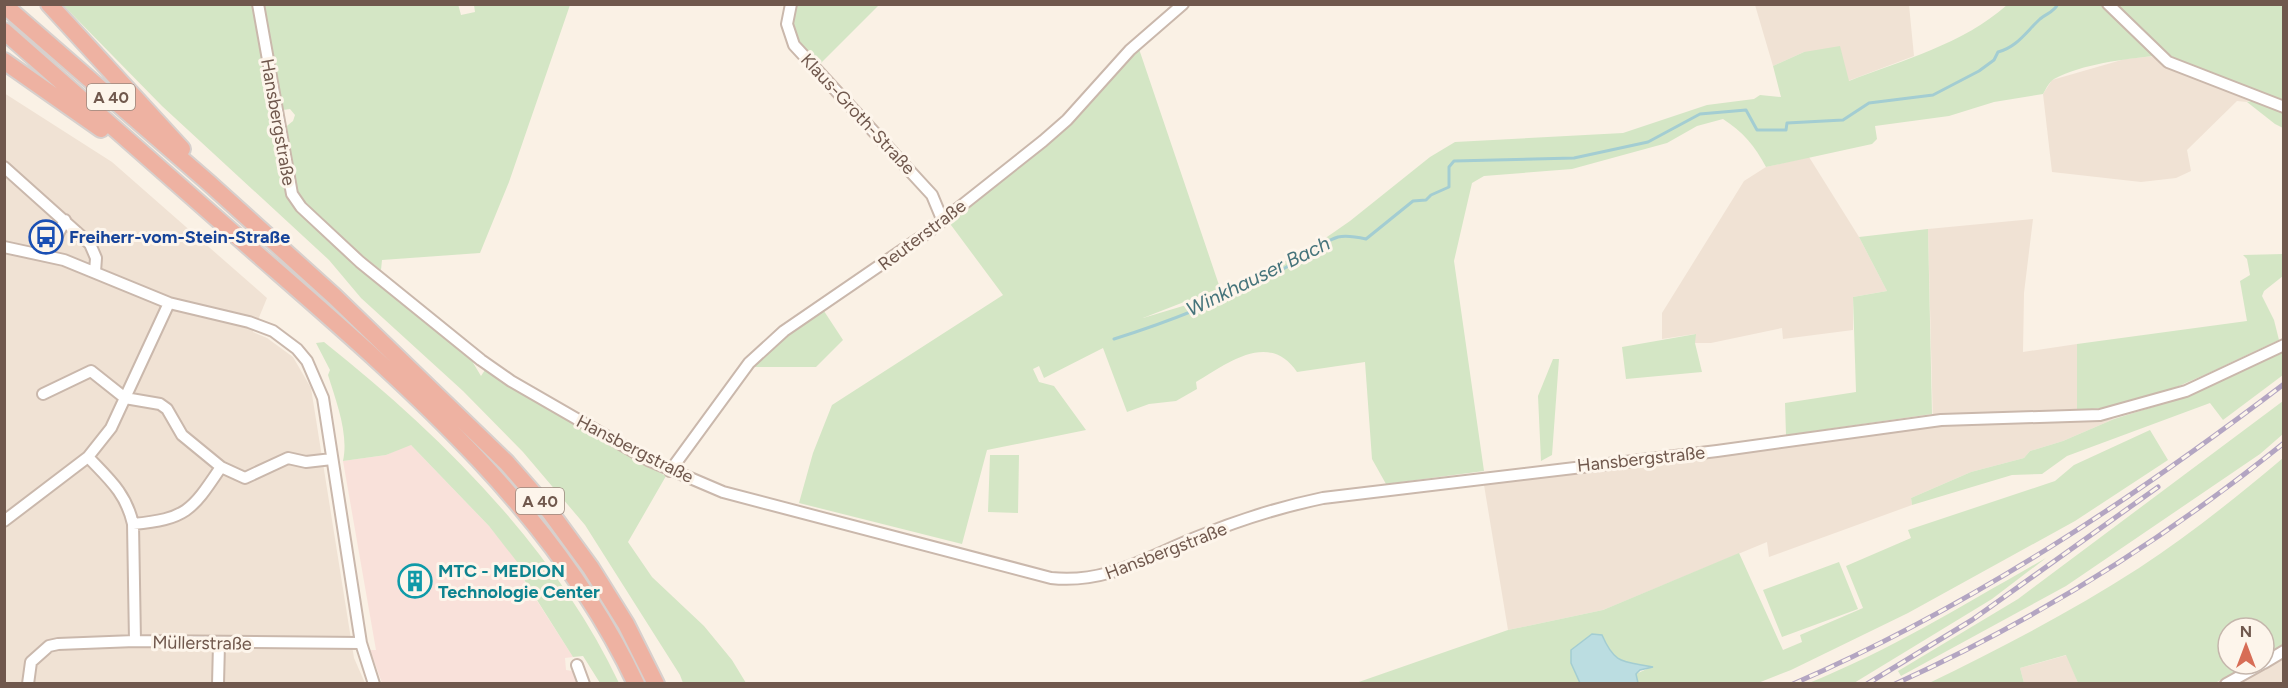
<svg xmlns="http://www.w3.org/2000/svg" width="2288" height="688" font-family="Figtree,sans-serif">
<style>
.residential{fill:#f0e2d4}
.commercial{fill:#f9e1da}
.green{fill:#d4e6c5;fill-rule:evenodd}
.water{fill:#bbdde1;stroke:#a3cdd2;stroke-width:1.5}
.lines{fill:none;stroke-linecap:round;stroke-linejoin:round}
.stream{stroke:#a3cdd2;stroke-width:3}
.minor-casing{stroke:#cab8ac;stroke-width:14}
.highway-casing{stroke:#d7d0cd;stroke-width:20}
.minor{stroke:#fff;stroke-width:10}
.highway{stroke:#eeb2a2;stroke-width:16}
.rail-casing{stroke:#b3a5c2;stroke-width:5}
.rail{stroke:#fdf5eb;stroke-width:3;stroke-dasharray:9;stroke-linecap:butt}
.labels{text-anchor:middle;dominant-baseline:central;stroke-width:6;stroke-linejoin:round;paint-order:stroke}
.shield{fill:#fdf5eb;stroke:#9a877c;stroke-width:1.5}
.shield-label{font-size:16px;font-weight:bold;fill:#70584d}
.street-label{font-size:18px;fill:#70584d;stroke:#fdf5eb}
.transit-label{font-size:18px;font-weight:bold;fill:#164399;stroke:#fdf5eb;text-anchor:start}
.culture-label{font-size:18px;font-weight:bold;fill:#0d838f;stroke:#fdf5eb;text-anchor:start}
.water-label{font-size:20px;font-style:italic;fill:#46747b;stroke:#fdf5eb}
</style>
<rect width="100%" height="100%" fill="#faf1e5"/>
<!-- residential -->
<path class="residential" d="M1755,5h154l5,51 -66,25 -44,-29 -31,14z
M2155,56l101,41 -9,5 -10,-1 -50,49 4,21 -15,7 -35,4 -89,-10 -9,-78 9,-14 73,-21z
M4,93l108,69 155,136 -14,34 14,6 26,19 18,31 43,270 11,25h-360z
M1809,157l50,80 28,54 -34,6v33l-70,9 -1,-11 -71,15h-16v-9l-33,5v-26l82,-132 22,-14z
M2033,219l-9,74 -1,59 54,-8 1,78 36,-3 -51,22 -33,10 -6,7 -53,14 -60,26 1,7 -143,52 -2,-15 -164,68 -95,20 -24,-145 278,-34 171,-26 -5,-196z
M2283,646v37l-68,1 38,-20z
M2067,655l11,28h-54l-4,-15z"/>
<!-- commercial -->
<path class="commercial" d="M410,444l79,82 33,41 -4,4 55,86 -8,1 1,12 6,1 8,12h-198l-12,-33h6l-33,-189 43,-6z"/>
<!-- green -->
<path class="green" d="M458,4l3,11 14,-3 -1,-7h96l-61,177 -29,71 -98,7 -1,10 -23,-18 -9,8 123,101 9,15 4,-6 112,68 69,38 -38,66 24,35 52,49 28,34 14,23h-63l-3,-8 -95,-150 -62,-73 -60,-61 -102,-93 -32,-38 -167,-154 -99,-101zM290,109l5,6 -2,6 -21,17 -4,-26z
M797,5h82l-60,60c-18,-20 -36,-33 -22,-60z
M2007,5h96l52,51c-32,3 -72,8 -101,23 -5,3 -8,10 -11,15l-49,8 -45,14 -74,10 2,13 -5,5 -106,23c-11,-21 -23,-35 -43,-48l-26,7 -30,17 -95,26 -88,7 -12,7 -18,78 30,210 -98,13 -14,-25 -7,-97 -68,10c-28,-42 -71,-8 -101,10l1,7 -21,12 -27,3 -22,8 -24,-64 -59,30 -5,-12 -6,3 6,13 15,4 32,44 -99,20 -25,94 -163,-41 14,-50 19,-48 171,-110 -55,-74 96,-77 94,-98 82,242 -77,30 80,-24 91,-48 36,-25 80,-64 25,-15 168,-9 84,-28 47,-6 6,-4 21,2 -8,-31 31,-14 36,-6 9,35c54,-21 114,-37 158,-76z
M2112,5h171v99l-114,-43z
M2261,99l22,10v19l-8,-4 -28,-22z
M1928,229l4,185 -146,21 -1,-32 71,-11 -3,-95 34,-6 -28,-54z
M2283,254v22l-19,15 -2,5 12,24 5,20c-63,28 -132,69 -202,70v-66l170,-23 -7,-40 10,-6 -3,-16 -4,-4z
M822,308l21,32 -27,27h-66z
M1696,334l-1,9 7,29 -76,7 -4,-32z
M324,342c116,92 231,206 295,341h-19l-17,-27 -10,1 -55,-87 3,-3 -32,-41 -78,-81 -25,10 -43,6c6,-27 -7,-60 -15,-86l2,-5 -14,-27z
M2283,350v25l-60,45 -13,-17 -143,53 -25,18 -30,1 -100,30 -1,-7 60,-26 53,-14 6,-7 33,-10 51,-22 71,-22z
M1553,359h6l-7,96 -11,6 -3,-65z
M2283,401v33l-23,20 -194,132 -165,90 -3,-5 120,-72z
M2150,430l18,30 -93,61 -167,92 -117,57 -33,13h-120l-2,-9 15,-7c-28,-6 -36,-3 -49,-32l-31,28 9,20 -227,1 155,-54 95,-20 136,-57 44,97 19,-8 -2,-7 63,-27 -17,-42 65,-28 -3,-8 147,-49 19,-16z
M990,455h29l-1,58 -30,-1z
M2283,458v188l-19,12v-30h-36v36h25l-38,19h-137l-12,-28 -46,13 4,15 -97,1c72,-35 144,-72 212,-116 50,-33 98,-71 144,-110z
M2046,558l-54,41 -138,84h-45c82,-33 159,-81 237,-125z
M1839,562l19,47 -76,28 -19,-47z"/>
<!-- water -->
<path class="water" d="M1592,634l10,1c13,30 21,26 51,32l-13,3 -4,4 2,9h-58l-9,-20v-13z"/>
<g class="lines">
<!-- stream -->
<path class="stream" d="M1114,339c58,-18 115,-41 169,-70 18,-9 36,-26 55,-32 9,-2 19,0 28,2l47,-38 13,-1 5,-5 18,-8v-20l5,-6 120,-3 74,-16 52,-28 46,-4 11,20h29l1,-7 56,-3 26,-17 64,-8 46,-24 15,-11 4,-8c19,-5 28,-20 42,-33 7,-6 13,-6 18,-15"/>
<!-- minor casing -->
<g class="minor-casing">
<path id="minor" d="M258,4l34,190 9,13 59,55 121,98 30,21 137,79 75,32 328,86c55,6 94,-20 144,-40 41,-17 85,-31 128,-40l394,-47 224,-31 159,-5 86,-24 98,-46
M791,4l-4,20 7,21 138,150 10,24
M2108,4l60,58 116,45
M4,167l86,77 6,14 -1,14
M4,247l60,13 105,43 80,19 24,9 24,18 10,12 16,37 38,245 13,41
M47,256l18,-36
M43,394l48,-23 34,27 35,6 7,5 15,26 39,32c-29,43 -34,52 -88,57
M88,457c21,22 38,36 45,67l2,117 226,2
M221,467l24,11 43,-20 18,4 26,-3
M670,471l79,-108 35,-32 143,-98 116,-92 24,-21 63,-70 53,-46
M4,521l84,-64 23,-29 58,-125
M2264,663l20,-12
M577,665l7,19
M28,684l3,-22 18,-16 9,-2 77,-3
M218,684l1,-40
M2226,684l36,-20"/>
</g>
<!-- highway casing -->
<g class="highway-casing">
<path id="highway" d="M49,4l133,145
M4,5l205,178 125,113 173,167 43,49 41,56 35,56 30,60
M4,31c84,74 168,148 252,222 143,125 298,255 380,431
M4,61l97,68"/>
</g>
<!-- minor -->
<use href="#minor" class="minor"/>
<!-- highway -->
<use href="#highway" class="highway"/>
<!-- rail casing -->
<g class="rail-casing">
<path id="rail" d="M1793,684c177,-77 337,-183 491,-300
M1867,684l105,-64 186,-133
M1895,684c141,-64 269,-144 389,-241"/>
</g>
<!-- rail -->
<use href="#rail" class="rail"/>
</g>
<!-- icons -->
<defs>
<g id="bus-ring" transform="scale(1.725)"><circle r="9.5" fill="#fdf5eb" stroke="#1a4fb4" stroke-width="1.5"/><path d="M-5-6H5V4H4V6H2V4H-2V6H-4V4H-5ZM-3.5-4V0h7V-4ZM-3.5 1.2v1.5H-2V1.2ZM2 1.2v1.5H3.5V1.2Z" fill="#1a4fb4"/></g>
<g id="building-ring" transform="scale(1.725)"><circle r="9.5" fill="#fdf5eb" stroke="#0f9aa8" stroke-width="1.5"/><path d="M-4-6H4V6H1V3H-1V6H-4ZM-2.5-4.3h1.7v1.8h-1.7ZM.8-4.3h1.7v1.8H.8ZM-2.5-1h1.7V.8h-1.7ZM.8-1h1.7V.8H.8Z" fill="#0f9aa8"/></g>
</defs>
<g fill-rule="evenodd">
<use href="#bus-ring" x="46" y="237"/>
<use href="#building-ring" x="415" y="581"/>
</g>
<g class="labels">
<!-- shield labels -->
<g class="shield">
<rect x="87" y="84" width="48" height="26" rx="4.5"/>
<rect x="516" y="488" width="48" height="26" rx="4.5"/>
</g>
<g class="shield-label">
<text x="111" y="97">A 40</text>
<text x="540" y="501">A 40</text>
</g>
<!-- street labels -->
<g class="street-label">
<text transform="translate(858 114) rotate(47)">Klaus-Groth-Straße</text>
<text transform="translate(278 122) rotate(80)">Hansbergstraße</text>
<text transform="translate(922 235) rotate(-37)">Reuterstraße</text>
<text transform="translate(635 449) rotate(27)">Hansbergstraße</text>
<text transform="translate(1641 459) rotate(-6)">Hansbergstraße</text>
<text transform="translate(1166 551) rotate(-21)">Hansbergstraße</text>
<text transform="translate(202 643) rotate(1)">Müllerstraße</text>
</g>
<!-- transit labels -->
<g class="transit-label">
<text x="69" y="237">Freiherr-vom-Stein-Straße</text>
</g>
<!-- culture labels -->
<g class="culture-label">
<text x="438" y="571">MTC - MEDION<tspan x="438" dy="21">Technologie Center</tspan></text>
</g>
<!-- water labels -->
<g class="water-label">
<text transform="translate(1258 276) rotate(-26)">Winkhauser Bach</text>
</g>
</g>
<!-- border -->
<rect width="2288" height="688" fill="none" stroke="#70584d" stroke-width="12"/>
<!-- north arrow -->
<g transform="translate(2246 646)"><circle r="28" fill="#fdf5eb" stroke="#c5b6ac" stroke-width="1.5"/>
<path d="M0-4.5L10 22L0 15L-10 22Z" fill="#d76d56"/>
<text y="-9" font-size="16" font-weight="bold" text-anchor="middle" fill="#70584d">N</text>
</g>
</svg>
